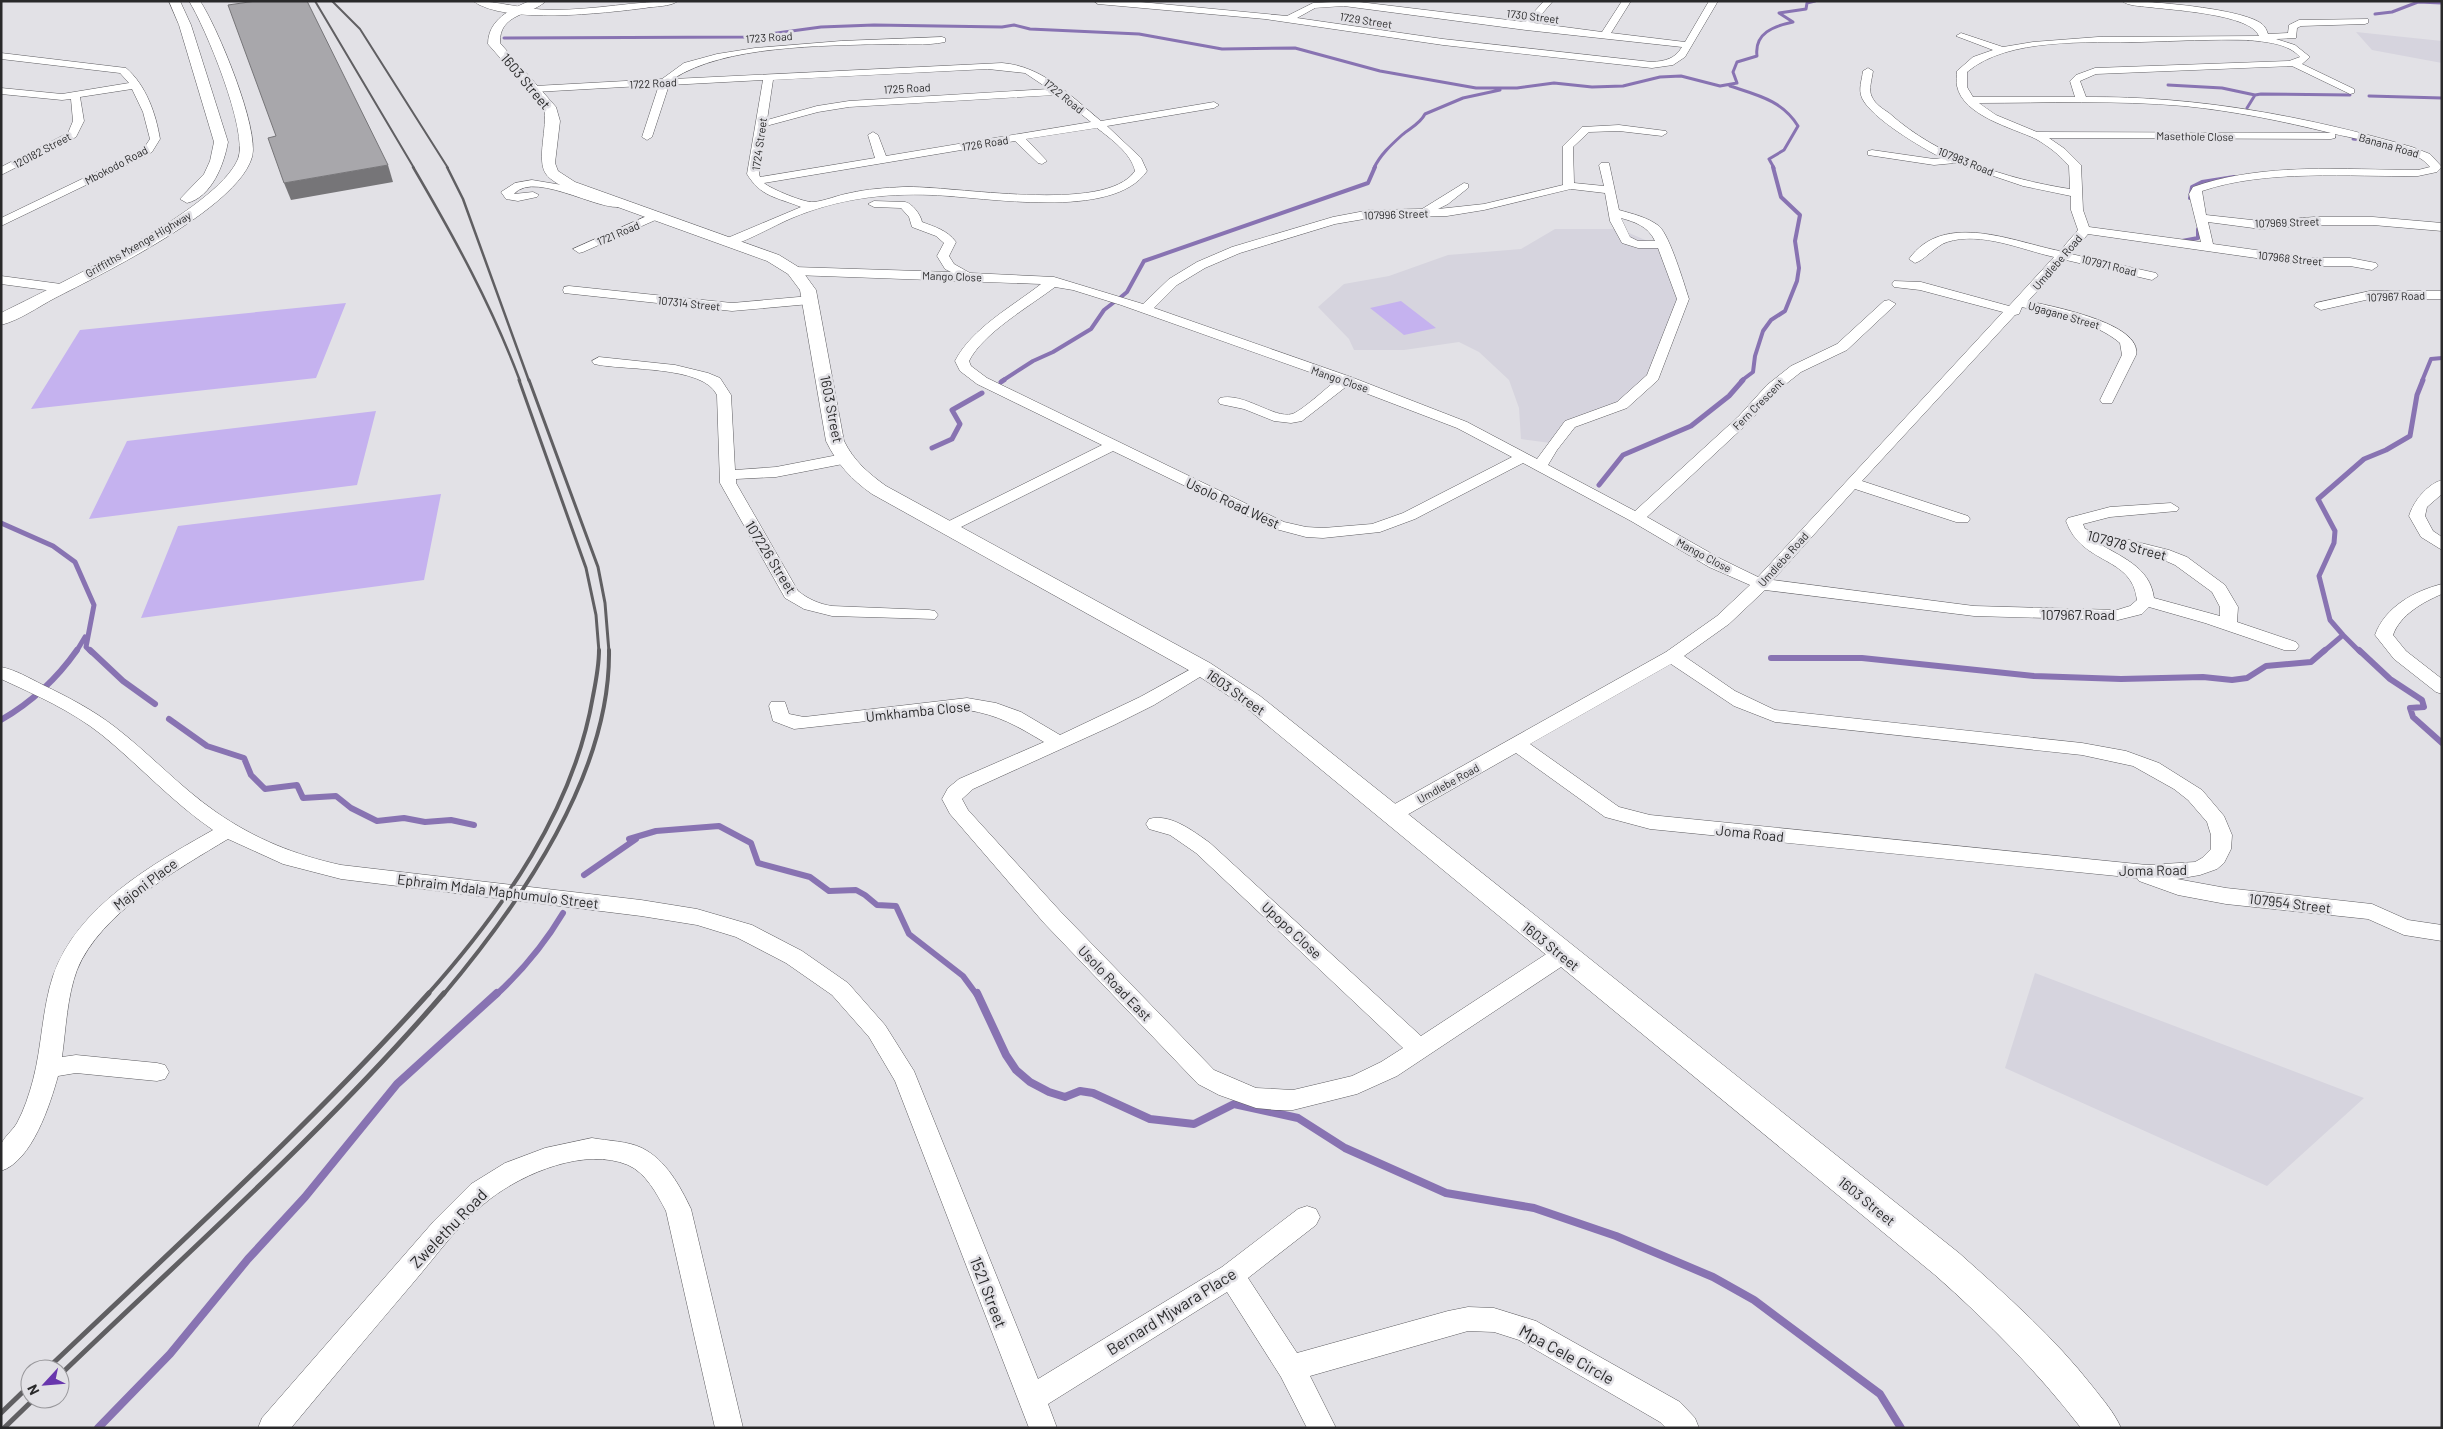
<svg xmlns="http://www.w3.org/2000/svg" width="2443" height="1429" font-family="Barlow,sans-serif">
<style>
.built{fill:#d6d4de}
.green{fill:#c5b2ef}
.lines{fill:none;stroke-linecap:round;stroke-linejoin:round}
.stream-far4{stroke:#8873b2;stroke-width:3}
.stream-far3{stroke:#8873b2;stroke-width:4}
.stream-far2{stroke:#8873b2;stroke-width:5}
.stream-far1{stroke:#8873b2;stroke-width:6}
.stream{stroke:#8873b2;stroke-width:8}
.minor-casing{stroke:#5e5d61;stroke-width:1}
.tertiary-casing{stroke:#5e5d61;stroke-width:1}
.minor{fill:#fff;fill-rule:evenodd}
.tertiary{fill:#fff;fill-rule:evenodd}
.rail-far4{stroke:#605f62;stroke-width:2}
.rail-far3{stroke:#605f62;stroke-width:2.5}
.rail-far2{stroke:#605f62;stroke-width:3}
.rail-far1{stroke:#605f62;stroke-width:4}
.rail{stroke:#605f62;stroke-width:5}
.shaded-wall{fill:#767578}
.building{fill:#a8a7ab;stroke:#767578}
.labels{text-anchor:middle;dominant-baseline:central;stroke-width:5;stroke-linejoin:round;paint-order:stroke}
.far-street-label{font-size:11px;fill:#29292a;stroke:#e2e1e6}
.street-label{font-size:14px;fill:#29292a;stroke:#e2e1e6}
.near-street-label{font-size:16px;fill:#29292a;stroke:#e2e1e6}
</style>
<rect width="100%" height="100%" fill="#e2e1e6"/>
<!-- built -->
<path class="built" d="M2356,32l86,9v22l-70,-13z
M1555,229h65l32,14 8,9 18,46 -25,74 -27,28 -55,19 -20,24 -30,-4 -2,-31 -10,-28 -30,-28 -20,-10 -55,8h-50l-5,-11 -31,-32 26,-23 45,-8 59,-21 73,-6z
M2035,973l329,125 -97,88 -262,-118z"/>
<!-- green -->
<path class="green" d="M1401,301l35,27 -32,7 -34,-27z
M346,303l-30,75 -285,31 49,-79z
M376,411l-19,74 -268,34 38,-78z
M441,494l-17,86 -283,38 37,-92z"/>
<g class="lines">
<!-- stream-far4 -->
<path class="stream-far4" d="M2375,14l17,-2 26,-10 24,1
M504,38l244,-1 73,-10 53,-2 128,2 12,-2 16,4 109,5 83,15 73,-1 85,23 96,17h41l37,-5 38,4 31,-1 37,-9 21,-1 39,10 17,-3 -4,-11 4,-10 20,-6c-3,-23 17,-30 36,-34l-14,-9 27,-4 1,-6 8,-2
M2168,85l54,3 33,7
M1730,86c27,9 52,14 68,40l-14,24 -15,9 5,9
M2369,96l73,2
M2247,108l8,-13 6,-1 89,1
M2353,139l17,2
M1374,168c6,-13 17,-23 28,-33 8,-7 18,-11 23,-21l38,-16 37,-8"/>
<!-- stream-far3 -->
<path class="stream-far3" d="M2190,198l2,-11 10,-5 32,-5
M2182,241l16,-3v-9
M1121,297l6,-5 17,-31 224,-78 7,-16
M1002,381l31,-20 20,-9 38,-23 13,-19 9,-7
M1741,381l12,-9 2,-16 8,-25 8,-11 14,-9 12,-30 2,-13 -4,-27 5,-26 -19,-18 -8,-30
M2422,381l9,-22 11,-1"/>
<!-- stream-far2 -->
<path class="stream-far2" d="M1001,382l3,-2
M932,448l20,-9 8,-15 -8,-14 30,-17
M1599,485l24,-30 68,-29 38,-30 14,-16
M1,523l52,23 22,16 19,43 -8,42 5,5
M2343,635l17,17
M76,652l9,-15
M2323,652l20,-17 -13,-15 -11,-44 15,-33 1,-12 -17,-32 46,-40 22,-9 24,-14 7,-41 6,-15"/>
<!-- stream-far1 -->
<path class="stream-far1" d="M90,650l33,31 32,23
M2359,650l31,29 32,21 2,7 -14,1 3,9 29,26
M1771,658h91l172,18 87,3 82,-2 29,3 15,-2 19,-12 45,-4 14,-12
M169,719l38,27 37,12 7,17 14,14 32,-4 6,13 33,-2 15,12 26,13 27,-3 21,4 26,-2 23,5
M1,720c31,-18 55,-40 76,-70
M629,839l27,-8 63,-5 32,17 7,20 52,14 19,14 27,-1 9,5 12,10 19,1 13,28 54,42 14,19
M584,875l52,-36
M496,995c27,-25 48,-50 67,-82"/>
<!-- stream -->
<path class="stream" d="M977,993l29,62 10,15 14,12 19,10 16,5 15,-6 13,2 57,26 44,5 40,-20 64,14 47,30 101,45 88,15 82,28 97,41 41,23 126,94 21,34
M98,1428l72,-74 78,-95 57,-62 92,-113 100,-91"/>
<!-- minor casing -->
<g class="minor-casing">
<path id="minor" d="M473,1c26,0 52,9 79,9 43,0 84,-9 126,-9 -8,6 -23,5 -33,7 -40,5 -140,17 -172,-7z
M1094,1h36l157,15 26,-13 38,-2 174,21 19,-21h9l-19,22 68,9 20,-31h9l-20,32 74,9 24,-41h9l-33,56 -12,8 -21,3 -209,-23 -178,-26 -167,-15zM1344,6l182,24 156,17c-7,12 -17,14 -30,15l-209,-23 -146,-21 18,-10z
M2122,1c29,0 113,7 137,21 5,3 7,6 9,12l20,-1 1,-8 10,-5 69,-1v4l-3,1 -64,2 -4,2 -1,10 -20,1 19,6 15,12 -8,7 52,25v4l-4,1 -58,-28 -196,8 -16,7 6,16c111,-1 219,19 326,50l18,7 12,13 -5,5 -19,4c-68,1 -152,-7 -216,15l4,24 55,6 54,-4h58l69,6v8l-69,-6h-58l-54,4 -53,-7 5,22 99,14h38l26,5 2,3 -6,4 -22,-4h-38l-224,-32 -17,20 85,19 2,3 -6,4 -86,-20 -38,41c22,5 115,22 108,54l-24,48h-10l-2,-3 22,-45 -2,-12c-26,-22 -65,-28 -98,-36l-3,7 -4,1 -153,166 106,35 2,3 -2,3h-12l-101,-33 -82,91 201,26 143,4 13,-4 7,-6c-5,-45 -55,-34 -71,-79l2,-3 42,-11 61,-4 8,5 -2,3 -67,6 -27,7 2,5 84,21 18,7 38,28 13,22 -1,15 59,20 3,4 -3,4h-12l-79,-27 -56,-16 -7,7 -24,6 -144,-4 -209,-26 -36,34 -45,32 51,35 40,19 307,33 44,8 33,12 43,27 22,26 8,19 -1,14 -7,14 -7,6 -17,6 -23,4 49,9 146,16 36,16 34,5v16l-38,-6 -36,-16 -142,-15 -48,-9 -39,-14 -2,-3 -487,-49 -45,-12 -89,-64 -118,67 -7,2 -7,-2 -3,-5 3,-5 282,-158 51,-36 33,-31 -41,-18 -78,-46 -108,-58 -108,56 -35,13 -57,6 -17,-1 -34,-9 -159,-77 -160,80h-12l-2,-3 2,-3 161,-80 -125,-61 -17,-13 -5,-10c17,-33 58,-55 86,-77l-247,-9 -6,-4 6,-4 157,5 -6,-3 -8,-13 7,-13 -8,-7 -24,-9 -3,-10 -8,-9 -27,-1 -6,-3 6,-3 31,1c7,1 16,13 17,20 13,5 25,8 34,20l-7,14 5,8 16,9 84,4 89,27 26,-25 28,-17 35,-15 101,-30 37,-7 52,-1 42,-26 4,1v4l-20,16 -10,5 46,-5 79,-19v-39l19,-19 37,-2 47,6 1,2 -5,3 -43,-5 -30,1 -16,15 1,36 30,3 -5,-21 2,-2h8l10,47c14,4 28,7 40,16 11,10 25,58 30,73l-31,81 -31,28 -52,19 -18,23 -9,15 87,46 104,-95 28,-31 24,-19 46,-22 47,-43 5,-1 7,4 -49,46 -46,22 -24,19 -28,31 -102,95 74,42 37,18 245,-265 -83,-22 -26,-3 -2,-3 2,-3 27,1 88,24 45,-49c-32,-7 -73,-26 -107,-15 -12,4 -22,18 -32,21l-6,-4c35,-49 105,-17 151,-8l18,-21 -7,-20v-14l-48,-10 -68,-23 -21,2 -66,-10v-4l4,-1 62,9 8,-1c-20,-10 -71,-40 -80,-60 -4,-9 0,-18 1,-27l5,-3 5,3c-1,8 -5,19 -1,26 3,7 11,12 17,16 49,44 117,66 181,76l-1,-23c-9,-11 -21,-20 -33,-27 -23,-11 -73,-23 -79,-53 -1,-4 0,-11 0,-15l16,-14 20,-7 -37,-14 5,-3 42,14 30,-5 65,-5 161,-1c-8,-22 -88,-26 -111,-29 -8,-1 -20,-1 -26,-6zM2248,40c17,2 40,3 52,17l-11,4 -194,7 -19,7 -6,6 5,16h-102l-6,-10v-15c41,-35 122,-29 174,-30 36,-1 71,-3 107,-2zM1979,103c69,0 136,-3 205,3 50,5 98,15 147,27l-294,-1 -41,-17zM2335,134c24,6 81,13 95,33l-12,3c-74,0 -154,-8 -225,17l-4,7 12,48 -112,-15 -6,-17 -2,-45 -16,-16 -16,-11 282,1 4,-1zM1571,189l34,4 5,28 12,22 16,5h20l19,51 -30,76 -30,27 -52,19 -28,38 -70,-37 -116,-45 -197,-69 23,-23 28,-17 35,-15 95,-29 35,-6 77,-2 37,-6zM1621,218c14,4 27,8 34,23h-17l-8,-4zM1055,287l18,3 48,15 214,76c-8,7 -35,31 -43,33 -18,5 -48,-22 -72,-16l-2,3 2,3 24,5 30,12 17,2 11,-2 45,-35 110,42 55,29 -109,56 -31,11 -49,4 -17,-1 -22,-5 -297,-144 -16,-12 -2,-5c14,-28 61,-55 86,-74zM2095,541l62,16 18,8 37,27 8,15v9l-66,-18c-4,-32 -34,-41 -59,-57zM1671,664l63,42 41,16 307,33 51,11 41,23 14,11 19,22 4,13v14l-9,9 -7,4 -48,3 -497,-50 -31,-8 -89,-63z
M942,37l3,1v4c-19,4 -41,2 -60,2 -62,2 -160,1 -212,35l329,-16c40,3 69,33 99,58l113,-19 5,3 -5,3 -107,18 34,32 6,13c-34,50 -161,26 -215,24 -49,-2 -95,4 -140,23 -21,9 -42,22 -63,28l-4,-1 -2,-3 2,-3 76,-32c-25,-10 -40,-10 -54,-33l16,-94 -94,5 -17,52 -5,3 -5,-3 17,-52 -124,7 -5,-3 5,-3 127,-7 22,-16 33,-9 38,-6 86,-7zM988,69l37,4 24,16 -200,12 -32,5 -50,14 6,-40zM1057,95l34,27 -205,34 -8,-21 -5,-3 -5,3 7,23 -115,19 -1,-3 7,-48 52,-14 31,-5zM1097,128c14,11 34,25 38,43 -30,44 -182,14 -232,16 -18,1 -36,2 -53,6 -12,2 -25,8 -37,9 -8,1 -42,-13 -49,-19l251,-42 23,22 4,1 5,-3 -21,-22z
M1,53l125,15c20,17 30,46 34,71l-8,13 -8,5 -143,69v-8l135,-65 8,-5 6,-9 -7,-27 -11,-23 -52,8 4,24 -8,16 -75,38v-8l67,-34 5,-12 -2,-22 -9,1 -61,-6v-6l61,6 67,-11 -9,-10 -119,-14z
M532,180l30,5 63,17 2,2c-16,16 -91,-36 -113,-10l19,-2 6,3 -2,2 -19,4 -12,-2 -5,-7 14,-9z
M656,212l6,4 -2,2 -77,34 -4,1 -6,-4z
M1,276l60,8 6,4 -6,4 -60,-8z
M569,286l163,17 78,-7 6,4 -6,4 -78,7 -168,-18 -1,-3 1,-3z
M2370,291h72v8h-72l-49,11 -7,-4 2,-3z
M599,357l76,8 33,8 12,5 11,17 4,75 41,-3 67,-13 5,2 3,3 -3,3 -5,2 -67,13 -40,2v4l62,108c10,8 21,13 34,15l97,4 6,1 3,4 -3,4 -103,-3 -28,-7 -19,-11 -65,-115 -3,-88c-14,-30 -93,-24 -123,-31l-2,-3z
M2442,480v14l-15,13 -2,9 8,15 9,6v13l-21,-13 -12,-21c4,-14 18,-32 33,-36z
M2442,584v10c-19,8 -42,21 -49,41l13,16 36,28v15l-6,-2 -42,-33 -19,-24c10,-28 39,-44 67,-51z
M1202,663l6,1 3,4 -3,4 -54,33 -40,20 -141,64 -11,10 6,11 92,101 154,159 42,18 37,2 59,-14 29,-14 22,-14 -207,-195 -26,-18 -21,-6 -3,-5 3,-5c21,-6 44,12 61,24l211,193 133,-87 8,-2 8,2 3,6 -3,6 -173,115 -40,18 -64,16h-17l-20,-2 -37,-13 -21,-11 -154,-161 -94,-109 -8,-15 6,-11 11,-9 85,-37c-27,-16 -45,-27 -77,-32l-173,19 -21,-8 -4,-15 2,-4h14l4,12 15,3 163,-19 29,5 25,9 39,23 80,-38z
M1,667c15,3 28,11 42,18 25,12 50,25 72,42 35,27 65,60 101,85 39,27 79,43 125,53l300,35 56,9 55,16 50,26 46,32 37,42 29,46 124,308 184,-112 76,-58 9,-3 9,3 4,8 -4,8 -68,53 49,75 151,-42 20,-4 26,1 42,13 144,81 15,16 4,10h-33l-6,-6 -141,-82 -25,-8 -26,-1 -158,45 26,52h-29l-26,-51 -54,-85 -179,112 9,24h-28l-134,-347 -26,-44 -37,-42 -46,-32 -50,-26 -39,-12 -56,-9 -300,-37 -58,-15 -55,-25c-50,30 -128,74 -151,131 -10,27 -11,58 -15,87l14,-2 81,8 8,2 4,7 -4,7 -8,2 -81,-8 -18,3c-8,29 -26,85 -57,95 0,-7 -1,-19 0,-26 2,-7 12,-15 16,-22 7,-13 12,-28 16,-43 9,-34 9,-71 20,-104 24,-70 100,-112 160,-146 -41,-28 -73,-64 -111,-95 -30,-24 -66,-40 -101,-56z
M592,1138c16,3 36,3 50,10 24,12 38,38 49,61l52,219h-28l-49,-217c-9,-17 -20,-38 -38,-46 -43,-18 -104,8 -138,34 -30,23 -53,56 -77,84 -41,48 -82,97 -122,145h-33l4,-10 172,-197 37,-37 34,-21 40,-15z"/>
</g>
<!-- tertiary casing -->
<g class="tertiary-casing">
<path id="tertiary" d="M169,1h11l11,24 37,117c-4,22 -16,55 -41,61l-7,-4 24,-25 6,-13 4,-19 -35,-117z
M189,1h11c17,25 60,128 52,156 -14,51 -150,117 -197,141 -17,9 -35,22 -54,27v-12c53,-27 215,-102 237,-154 11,-27 -33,-133 -49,-158z
M530,1h16c-16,15 -47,12 -46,42l56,64 4,14 -5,42 3,8 17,11 204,73 21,13 16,22 28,151c10,20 24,32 42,45l324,177 50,33 699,557c47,42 95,84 134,134 10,13 21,25 28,41h-40c-44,-57 -93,-106 -146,-153l-691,-569 -50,-33 -322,-179c-20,-14 -35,-30 -46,-53l-26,-151 -12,-16 -21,-13 -202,-73c-6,-4 -15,-8 -19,-14 -10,-14 2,-47 -2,-66l-56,-64c0,-24 22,-35 42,-43z"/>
</g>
<!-- minor -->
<use href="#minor" class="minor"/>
<!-- tertiary -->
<use href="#tertiary" class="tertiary"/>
<!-- rail-far4 -->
<path class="rail-far4" d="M315,1l99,167
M332,1l28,28 88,139"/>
<!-- rail-far3 -->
<path class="rail-far3" d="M413,167c41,70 79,139 107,214
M447,167l16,32 66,182"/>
<!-- rail-far2 -->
<path class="rail-far2" d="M519,380l67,188 10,47 3,37
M529,380l69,187 7,36 4,49"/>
<!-- rail-far1 -->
<path class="rail-far1" d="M427,995c76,-85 147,-186 166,-299 3,-15 6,-30 6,-46
M443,995c77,-91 168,-221 166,-345"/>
<!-- rail -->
<path class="rail" d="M47,1369c129,-123 262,-243 382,-376
M60,1375c130,-125 266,-245 384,-382
M1,1413l29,-28
M4,1428l30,-29"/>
</g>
<!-- shaded-wall -->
<path class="shaded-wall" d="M388,165l5,17 -102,18 -7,-17z"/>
<!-- building -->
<path class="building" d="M256,1h51l81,164 -104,18 -16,-45 8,-2 -48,-131z"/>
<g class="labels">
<!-- far-street labels -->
<g class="far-street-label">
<text transform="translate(1533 16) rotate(7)">1730 Street</text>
<text transform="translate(1366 20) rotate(9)">1729 Street</text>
<text transform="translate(769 37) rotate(-4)">1723 Road</text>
<text transform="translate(653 83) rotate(-3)">1722 Road</text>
<text transform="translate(907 88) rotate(-3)">1725 Road</text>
<text transform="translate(1064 96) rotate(39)">1722 Road</text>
<text transform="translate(2195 136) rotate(1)">Masethole Close</text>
<text transform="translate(985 143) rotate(-9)">1726 Road</text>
<text transform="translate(759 144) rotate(-82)">1724 Street</text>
<text transform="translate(2389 145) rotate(16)">Banana Road</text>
<text transform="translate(42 150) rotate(-28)">120182 Street</text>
<text transform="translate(1966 161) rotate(22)">107983 Road</text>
<text transform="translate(116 165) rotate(-28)">Mbokodo Road</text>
<text transform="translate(1396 214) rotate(-2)">107996 Street</text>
<text transform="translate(2287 222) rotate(-2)">107969 Street</text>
<text transform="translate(618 233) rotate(-23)">1721 Road</text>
<text transform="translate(138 244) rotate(-30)">Griffiths Mxenge Highway</text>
<text transform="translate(2290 258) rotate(6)">107968 Street</text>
<text transform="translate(2057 262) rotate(-49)">Umdlebe Road</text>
<text transform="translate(2109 265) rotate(14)">107971 Road</text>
<text transform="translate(952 276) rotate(2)">Mango Close</text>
<text transform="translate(2396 296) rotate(-2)">107967 Road</text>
<text transform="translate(689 303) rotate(6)">107314 Street</text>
<text transform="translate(2064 315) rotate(16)">Ugagane Street</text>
<text transform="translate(1340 379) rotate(19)">Mango Close</text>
<text transform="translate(1758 404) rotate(-45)">Fern Crescent</text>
<text transform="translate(1704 555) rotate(28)">Mango Close</text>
<text transform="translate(1783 559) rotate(-48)">Umdlebe Road</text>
<text transform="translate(1448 783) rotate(-29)">Umdlebe Road</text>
</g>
<!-- street labels -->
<g class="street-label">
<text transform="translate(526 81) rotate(50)">1603 Street</text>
<text transform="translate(832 409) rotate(79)">1603 Street</text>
<text transform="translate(1233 503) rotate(25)">Usolo Road West</text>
<text transform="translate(2127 545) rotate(15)">107978 Street</text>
<text transform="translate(771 557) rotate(58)">107226 Street</text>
<text x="2078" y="614">107967 Road</text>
<text transform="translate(1236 692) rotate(35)">1603 Street</text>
<text transform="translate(918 711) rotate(-6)">Umkhamba Close</text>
<text transform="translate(1750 833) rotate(6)">Joma Road</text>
<text transform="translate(2153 870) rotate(-1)">Joma Road</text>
<text transform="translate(145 884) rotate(-37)">Majoni Place</text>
<text transform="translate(498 891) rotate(7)">Ephraim Mdala Maphumulo Street</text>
<text transform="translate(2290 903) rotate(7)">107954 Street</text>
<text transform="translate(1292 930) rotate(43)">Upopo Close</text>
<text transform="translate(1551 946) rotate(39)">1603 Street</text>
<text transform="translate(1115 983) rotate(46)">Usolo Road East</text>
<text transform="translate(1867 1201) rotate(39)">1603 Street</text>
</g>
<!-- near-street labels -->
<g class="near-street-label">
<text transform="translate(448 1228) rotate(-46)">Zwelethu Road</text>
<text transform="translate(989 1292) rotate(69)">1521 Street</text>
<text transform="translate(1171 1311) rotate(-32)">Bernard Mjwara Place</text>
<text transform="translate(1567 1354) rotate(29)">Mpa Cele Circle</text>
</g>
</g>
<!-- border -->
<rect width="2443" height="1429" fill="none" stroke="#29292a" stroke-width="5"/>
<!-- north arrow -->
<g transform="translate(45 1384) rotate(244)"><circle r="24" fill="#e2e1e6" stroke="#98979b"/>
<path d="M0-4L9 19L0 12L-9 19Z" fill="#6836ad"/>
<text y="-8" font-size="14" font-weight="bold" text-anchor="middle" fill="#29292a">N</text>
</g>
</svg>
